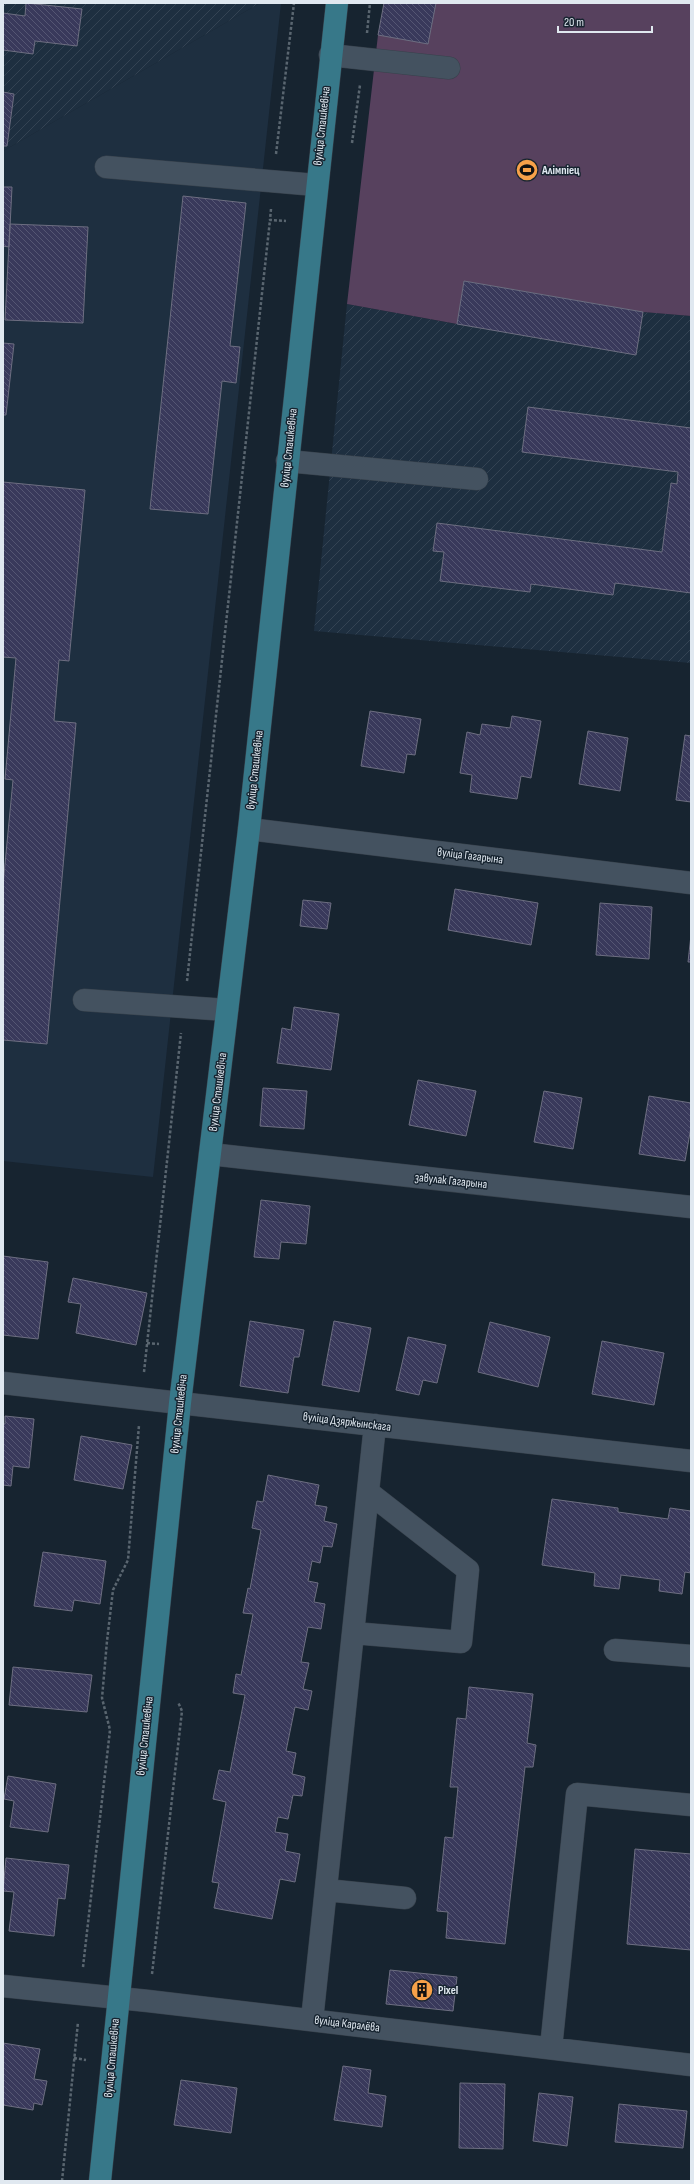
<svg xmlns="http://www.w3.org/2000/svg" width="694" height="2184" font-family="'Sofia Sans Condensed',sans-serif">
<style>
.built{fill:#1e2f40}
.industrial{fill:url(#industrial-furrows)}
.grass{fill:#57415e}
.building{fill:url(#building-back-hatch);stroke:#6d6e81}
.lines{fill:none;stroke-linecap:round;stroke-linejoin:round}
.minor-casing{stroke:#38424c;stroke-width:23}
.major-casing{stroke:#38424c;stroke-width:23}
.path{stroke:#5a6670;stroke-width:2.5;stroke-dasharray:3 2;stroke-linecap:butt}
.minor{stroke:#445260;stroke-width:22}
.major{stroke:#377889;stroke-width:22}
.labels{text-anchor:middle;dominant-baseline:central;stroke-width:3;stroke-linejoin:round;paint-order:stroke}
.street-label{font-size:12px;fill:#e0e8f0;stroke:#172430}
.poi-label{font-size:12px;font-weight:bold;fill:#e0e8f0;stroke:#172430;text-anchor:start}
</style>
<defs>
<pattern id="industrial-furrows" width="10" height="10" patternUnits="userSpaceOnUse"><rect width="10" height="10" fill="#1e2f40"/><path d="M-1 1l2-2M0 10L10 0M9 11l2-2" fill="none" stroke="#344353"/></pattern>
<pattern id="building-back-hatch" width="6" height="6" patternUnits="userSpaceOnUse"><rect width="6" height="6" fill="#39395b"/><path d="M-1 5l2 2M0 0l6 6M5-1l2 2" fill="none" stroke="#555673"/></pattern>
</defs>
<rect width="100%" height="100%" fill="#172430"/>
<!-- built -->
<path class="built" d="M260,3h21l-128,1174 -150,-16v-1010z"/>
<!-- industrial -->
<path class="industrial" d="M3,3h257l-257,148z
M464,281l179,31 48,4v347l-377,-32 33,-327 109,20z"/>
<!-- grass -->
<path class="grass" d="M384,3h307v313l-48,-4 -179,-31 -7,43 -110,-20 31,-269z"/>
<!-- building -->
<path class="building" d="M26,3l56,6 -5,37 -42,-5 -2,13 -30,-4v-37l22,3z
M384,3h52l-8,41 -50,-9z
M3,92l11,2 -7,52h-4z
M3,187h9l-3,60 -6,-1z
M183,196l63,7 -16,143 10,1 -4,36 -14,-2 -14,133 -58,-5z
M10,224l78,3 -5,96 -78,-3z
M464,281l179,31 -7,43 -179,-31z
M3,343l11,1 -8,71h-3z
M528,407l163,21v165l-76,-10 -2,12 -82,-11 -1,8 -90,-11 4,-29 -11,-1 4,-28 225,29 9,-69 6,1 1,-12 -156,-20z
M3,482l82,8 -16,171 -10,-1 -5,61 22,2 -29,321 -44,-4v-155l10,-105 -8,-1 11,-121 -13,-1z
M370,711l51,8 -6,36 -8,-1 -3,19 -43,-7z
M512,716l29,5 -10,57 -10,-2 -4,23 -47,-7 2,-17 -12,-2 7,-41 13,3 2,-11 28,4z
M588,731l40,7 -8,53 -41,-7z
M685,735l6,1v66l-15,-2z
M455,889l83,14 -7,42 -83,-15z
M303,900l28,3 -4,26 -27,-3z
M600,903l52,4 -3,52 -53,-4z
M691,935v27h-3z
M294,1007l45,7 -8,56 -54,-7 5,-35 9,2z
M418,1080l58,11 -10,45 -57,-11z
M263,1088l44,3 -3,38 -44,-3z
M544,1091l38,7 -9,51 -39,-7z
M649,1096l42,7v24l-6,34 -46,-7z
M261,1200l49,6 -4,38 -25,-2 -2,17 -25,-2z
M3,1256l45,6 -10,77 -35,-4z
M73,1278l74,15 -11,52 -60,-12 5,-29 -13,-2z
M250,1321l54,9 -5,27h-5l-6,36 -48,-7z
M334,1321l37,7 -12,64 -37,-7z
M490,1322l60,15 -12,50 -60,-15z
M408,1337l38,8 -9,38 -14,-3 -4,15 -23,-5z
M602,1341l62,12 -10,52 -62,-11z
M5,1416l29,3 -5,49 -16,-2 -2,20 -8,-1v-61h2z
M81,1436l51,9 -9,44 -49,-9z
M268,1475l51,10 -4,20 12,2 -3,14 13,3 -5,23 -9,-1 -3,17 -8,-2 -4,20 10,2 -4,19 11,2 -4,25 -13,-2 -7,35 8,1 -6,26 9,2 -4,19 -13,-3 -9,44 10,2 -4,21 13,3 -3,19 -9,-1 -5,24 -10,-2 -3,15 13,2 -3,17 15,3 -5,28 -15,-3 -8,40 -58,-11 5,-25 -7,-1 14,-80 -13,-3 6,-29 11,2 15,-77 -12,-2 3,-19 5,1 12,-61 -10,-1 5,-25 2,1 11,-59 -9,-2 5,-27 6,1z
M552,1499l66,9v4l50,7 2,-11 21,3v62l-6,-1 -3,22 -23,-3 1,-11 -39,-5 -2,14 -25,-3 1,-13 -53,-8z
M43,1552l63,9 -6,43 -26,-4 -2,11 -38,-5z
M13,1667l79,8 -5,37 -78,-7z
M469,1687l64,7 -6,49 9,2 -3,22h-8l-20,177 -59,-6 2,-26 -11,-1 8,-74 8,1 5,-51h-8l7,-69 9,1z
M8,1776l48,8 -8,48 -38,-5 4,-26 -10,-2z
M635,1849l56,5v96l-64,-6z
M6,1858l63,7 -4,34 -7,-1 -4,38 -45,-5 5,-39 -11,-1z
M390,1970l67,7 -4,34 -67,-7z
M3,2043l37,6 -6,30 13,2 -5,24 -8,-2 -1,7 -30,-5z
M343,2066l28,4 -3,23 18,3 -4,31 -48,-7z
M181,2080l56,8 -6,45 -57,-8z
M460,2083l45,1 -2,65 -44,-1z
M539,2093l34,4 -6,49 -34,-5z
M619,2104l68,7 -4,37 -68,-6z"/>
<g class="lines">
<!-- minor casing -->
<g class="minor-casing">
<path id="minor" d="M330,55l119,13
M106,167l210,18
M287,461l190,18
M249,829l442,54
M84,1000l143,10
M210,1154l481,53
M3,1383l688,78
M353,1633l108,9 7,-72 -100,-78
M615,1650l76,6
M326,1890l79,8
M3,1986l145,15 543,64
M312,2020l63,-595
M551,2048l26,-254 114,11"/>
</g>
<!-- major casing -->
<g class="major-casing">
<path id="major" d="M100,2181l80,-778 69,-574 88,-826"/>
</g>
<!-- path -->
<path class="path" d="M367,33l3,-30
M352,143l8,-58
M276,154l18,-151
M271,209l-1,11 16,1
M187,981l83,-761
M147,1343l12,1
M144,1372l37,-339
M83,1967l27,-237 -8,-32 5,-57 6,-51 15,-30 11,-135
M152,1974l30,-263 -4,-9
M74,2058l12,2
M62,2181l16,-159"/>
<!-- minor -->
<use href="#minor" class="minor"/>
<!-- major -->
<use href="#major" class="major"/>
</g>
<!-- icons -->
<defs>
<g id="stadium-disc" transform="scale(1.15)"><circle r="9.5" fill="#f7a149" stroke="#172430"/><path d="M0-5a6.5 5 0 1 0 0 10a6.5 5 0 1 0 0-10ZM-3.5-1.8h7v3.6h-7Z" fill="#111"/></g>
<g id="building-disc" transform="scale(1.15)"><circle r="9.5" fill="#f7a149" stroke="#172430"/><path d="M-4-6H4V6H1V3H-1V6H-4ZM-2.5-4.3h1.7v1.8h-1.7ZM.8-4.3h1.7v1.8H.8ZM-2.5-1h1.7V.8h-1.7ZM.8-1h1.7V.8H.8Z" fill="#111"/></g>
</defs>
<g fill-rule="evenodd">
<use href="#stadium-disc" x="527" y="170"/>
<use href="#building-disc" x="422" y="1990"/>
</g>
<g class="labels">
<!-- street labels -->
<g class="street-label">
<text transform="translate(322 126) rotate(-84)">вуліца Сташкевіча</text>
<text transform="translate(289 448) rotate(-84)">вуліца Сташкевіча</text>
<text transform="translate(255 770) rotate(-84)">вуліца Сташкевіча</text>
<text transform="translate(470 856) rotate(7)">вуліца Гагарына</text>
<text transform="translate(218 1092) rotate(-83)">вуліца Сташкевіча</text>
<text transform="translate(451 1181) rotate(6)">завулак Гагарына</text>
<text transform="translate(179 1414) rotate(-84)">вуліца Сташкевіча</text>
<text transform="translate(347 1422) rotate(7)">вуліца Дзяржынскага</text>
<text transform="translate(145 1736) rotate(-84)">вуліца Сташкевіча</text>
<text transform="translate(347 2024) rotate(7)">вуліца Каралёва</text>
<text transform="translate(112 2058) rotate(-85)">вуліца Сташкевіча</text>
</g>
<!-- poi labels -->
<g class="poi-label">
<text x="542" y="170">Алімпіец</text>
<text x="438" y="1990">Pixel</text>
</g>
</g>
<!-- border -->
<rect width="694" height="2184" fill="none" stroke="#e0e8f0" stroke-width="8"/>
<!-- scale -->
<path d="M558 26v6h94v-6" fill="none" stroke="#e0e8f0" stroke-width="2"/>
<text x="564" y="26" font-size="12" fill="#e0e8f0" stroke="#172430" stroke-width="3" paint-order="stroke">20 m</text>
</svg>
